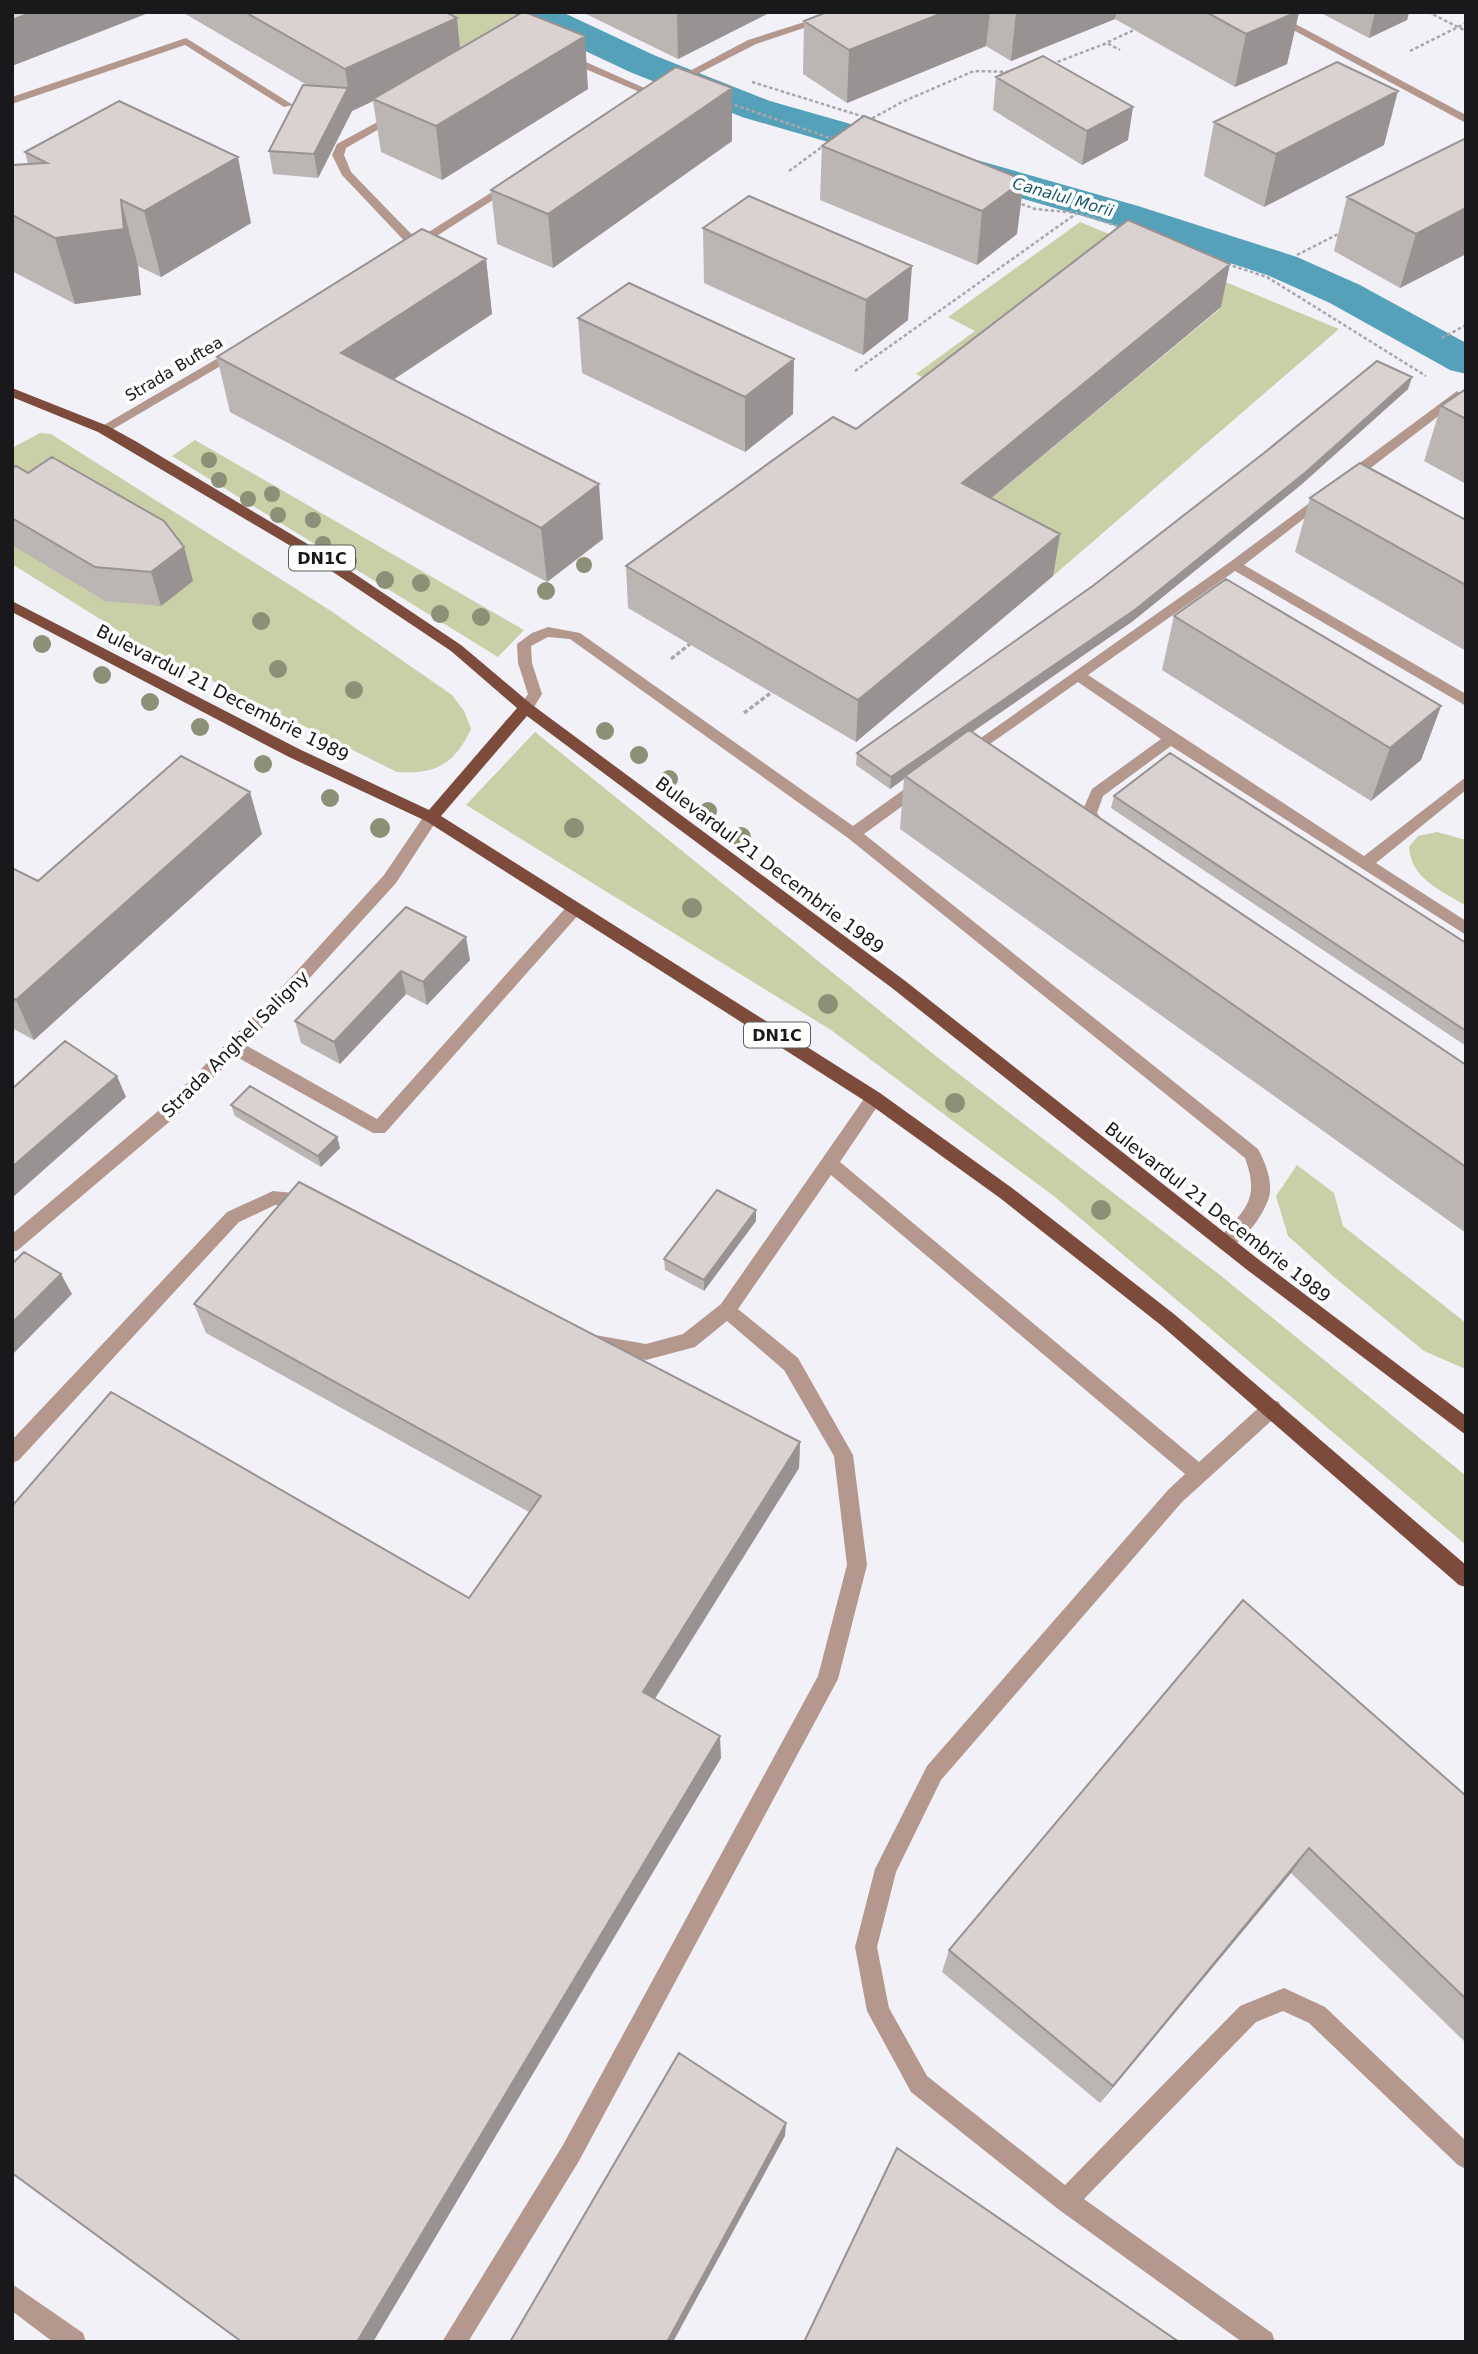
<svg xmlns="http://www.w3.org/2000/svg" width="1478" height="2354" font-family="'DejaVu Sans',sans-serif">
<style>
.green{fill:#c9cfa7}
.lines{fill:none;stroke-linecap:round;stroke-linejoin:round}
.canal{fill:#54a1b9;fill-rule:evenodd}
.path-far1{stroke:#a8a7ad;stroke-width:2.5;stroke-dasharray:3.5 2.5;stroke-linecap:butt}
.path{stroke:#a8a7ad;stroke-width:3.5;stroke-dasharray:4.5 2.5;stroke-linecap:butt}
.service{fill:#b4978d;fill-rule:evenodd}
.minor{fill:#b4978d;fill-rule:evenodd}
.tertiary{fill:#b4978d;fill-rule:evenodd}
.primary{fill:#7c4b3b;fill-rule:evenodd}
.tree{fill:#8d8f77}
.wall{fill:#bbb5b3}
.shaded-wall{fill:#989392}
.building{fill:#d9d2d0;stroke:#989392;stroke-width:2}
.labels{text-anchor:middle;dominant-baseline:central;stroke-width:7;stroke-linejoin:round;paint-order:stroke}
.far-water-label{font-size:16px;font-style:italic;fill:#19586a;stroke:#fff}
.far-street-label{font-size:16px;fill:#19191b;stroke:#fff}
.shield{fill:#fff;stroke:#5e5e5f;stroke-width:2}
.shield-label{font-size:16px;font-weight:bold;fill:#19191b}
.street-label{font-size:18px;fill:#19191b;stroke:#fff}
</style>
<rect width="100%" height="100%" fill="#f2f1f8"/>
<!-- green -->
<path class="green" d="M377,12h141l22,10 -79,37z
M1080,222l259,107 -286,247 -95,-50 263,-218 -268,86 -37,-20 59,-43 -27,-14z
M40,433l11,1 280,177 121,84 12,16 7,18c-16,35 -36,46 -74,43l-249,-123 -136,-85v-116z
M195,440l329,190 -26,27 -326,-201z
M535,732l407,329 278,214 246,201v69l-411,-348 -224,-167 -365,-225z
M1437,832l29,8v66c-25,-16 -55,-27 -57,-59l9,-11z
M1297,1165l37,28 9,33 123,97v43l-3,2 -39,-17 -90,-74 -46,-41 -12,-40z"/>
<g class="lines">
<!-- canal -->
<path class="canal" d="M514,12h48l94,44 114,45 368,105 159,51 63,28 106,58v31l-16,-4 -120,-67 -63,-28 -157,-51 -368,-107 -112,-45 -111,-52z"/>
<!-- path-far1 -->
<path class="path-far1" d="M1428,12l38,19
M1108,42l26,-12
M1410,51l56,-28
M1052,64l55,-21 13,7
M752,82l119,37 31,-17 72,-31 40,1
M729,103l107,37
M789,171l37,-27
M1016,202l19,7 43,4 45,15
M1297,255l45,-23
M1227,264l40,13 159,99
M1442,338l24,-13
M855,371l222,-158"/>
<!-- path -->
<path class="path" d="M671,659l19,-15
M744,713l28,-21"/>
<!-- service -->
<path class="service" d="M186,38l107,67 -9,2 -99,-62 -173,59v-7z
M562,55h8l88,39 -9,2 -87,-37z
M396,112l4,1v4l-54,31 -2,7 7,17 68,70 2,3 -6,4 -4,-1 -69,-73 -10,-20 5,-11z
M1457,391l6,4 -1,3 -111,85h-10v-6z
M1323,493l5,1v6l-84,65 222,129v12l-231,-135 -147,104 276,181 102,-79v13l-90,73 90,58v14l-295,-189 -68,50 -6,17 12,17 -3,4h-10l-15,-20 11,-25 69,-50 -83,-57 -108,76h-10l-2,-4 272,-192z
M548,627l32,6 273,193 64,-46h10l3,4 -3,4 -63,46 394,315c7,13 13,28 12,43 -1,17 -33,63 -51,56l-3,-5 3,-5c27,-29 41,-39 26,-80l-397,-320 -278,-199 -22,-2 -17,9 1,17 10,31 -11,18h-10l-2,-4 9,-14 -10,-31 -1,-19 15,-11z
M575,902l8,6 -2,4 -196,221h-12l-145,-81 -2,-5 2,-5h12l137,77 192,-215z
M874,1091l6,2 3,5 -43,64 359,300 66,-60 7,-2 7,2 2,6 -2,6 -97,88 -241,278 -45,92 -19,75 12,61 38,68 138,109 175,-179 44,-18 41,19 141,134v28l-8,-4 -149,-142 -26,-12 -27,11 -172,177 188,134 3,9h-33l-184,-133 -147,-117 -44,-81 -12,-64 20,-78 52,-103 241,-276 17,-16 -354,-299 -93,134 60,49 55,97 14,110 -29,114 -259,482 -111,181h-26l121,-197 255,-469 29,-111 -13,-109 -50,-86 -57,-49 -32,26 -49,13 -51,-9 -7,-2 -2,-6 2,-6 7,-2 51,9 37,-10 38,-30 147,-211z
M273,1191l40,4 3,5 -3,5h-38l-36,17 -220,238 -7,3v-23l215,-228z
M12,2284l71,49 3,9h-33l-41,-31z"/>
<!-- minor -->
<path class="minor" d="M1260,12h13l193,103v8z
M431,812l8,5 -43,66 -110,121 -111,113 -157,133 -6,2v-18l151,-127 111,-111 110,-121 42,-62z"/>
<!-- tertiary -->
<path class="tertiary" d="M836,12h16l-96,32 -80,41 -9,-2 81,-43z
M508,182l10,2 -100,64 -10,-3z
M237,347l6,4 -2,3 -133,78 -5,1 -6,-4z"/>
<!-- primary -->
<path class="primary" d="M12,388l96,38 29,16 194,116 130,87 70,59 373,276 354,279 208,157v19l-220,-166 -354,-281 -365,-272 -86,100 439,277 132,95 162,126 292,251v22l-7,-2 -297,-259 -162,-128 -132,-95 -442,-282 -137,-64 -277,-145v-11l287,148 130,61 88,-102 -66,-57 -130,-87 -223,-132 -86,-35z"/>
</g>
<!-- trees -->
<g class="tree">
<circle cx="209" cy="460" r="8"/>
<circle cx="219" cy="480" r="8"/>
<circle cx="272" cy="494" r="8"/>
<circle cx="248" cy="499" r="8"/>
<circle cx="278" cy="515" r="8"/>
<circle cx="313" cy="520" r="8"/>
<circle cx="323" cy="544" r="8"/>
<circle cx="349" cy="561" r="8"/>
<circle cx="584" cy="565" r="8"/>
<circle cx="385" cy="580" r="9"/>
<circle cx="421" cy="583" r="9"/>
<circle cx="546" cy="591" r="9"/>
<circle cx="440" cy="614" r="9"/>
<circle cx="481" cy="617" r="9"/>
<circle cx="261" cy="621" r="9"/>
<circle cx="42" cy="644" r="9"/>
<circle cx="278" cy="669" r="9"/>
<circle cx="102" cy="675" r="9"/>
<circle cx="354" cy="690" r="9"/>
<circle cx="150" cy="702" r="9"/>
<circle cx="200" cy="727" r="9"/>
<circle cx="605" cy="731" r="9"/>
<circle cx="639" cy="755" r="9"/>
<circle cx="263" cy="764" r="9"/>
<circle cx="669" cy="779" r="9"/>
<circle cx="330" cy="798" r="9"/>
<circle cx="708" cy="811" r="9"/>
<circle cx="380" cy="828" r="10"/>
<circle cx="574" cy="828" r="10"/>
<circle cx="741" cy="837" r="10"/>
<circle cx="692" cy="908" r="10"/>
<circle cx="828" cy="1004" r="10"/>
<circle cx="955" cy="1103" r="10"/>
<circle cx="1101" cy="1210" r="10"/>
</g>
<!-- wall -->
<path class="wall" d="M182,12h264l14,36 128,41 -146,91 -61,-28 -8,-51 -21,10 -34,67 -45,-4 -4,-23 38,-66z
M582,12h185v2l-89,45z
M827,12h472l-12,52 -52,23 -120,-68 -104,42 -25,-15 -139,57 -44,-29 1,-53z
M1319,12h90l-2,8 -38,18z
M996,77l132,63 -46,25 -89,-55z
M732,88v53l-179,127 -56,-24 -6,-54z
M864,116l153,118 -40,31 -157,-65 2,-54z
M1214,122l170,23 -120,62 -60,-31z
M1466,138v116l-66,34 -66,-37 13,-54z
M25,152l226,71 -90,54 -23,-11 3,29 -66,9 -63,-33v-106l16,-1z
M749,196l159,124 -45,35 -159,-72 -1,-55z
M486,259l6,55 -99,65 210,160 -56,43 -317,-170 -13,-55z
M1221,307l-230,191 69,36 -7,42 -197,166 -228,-134 -2,-42 230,-137z
M578,318l215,96 -48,38 -163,-79z
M1412,377l-4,12 -106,95 -169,137 -161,111 494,333v168l-566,-404 4,-50 -14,10 -34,-24 1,-12z
M1466,389v95l-42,-23 17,-55z
M12,468l16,5 156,74 9,34 -32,25 -56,-5 -93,-56z
M1310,498l156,22v131l-171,-99z
M1174,616l267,90 -20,54 -50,41 -209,-131z
M1114,796l352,147v103l-355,-238z
M262,834l-228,206 -22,-12v-160l26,13z
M406,907l64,53 -43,45 -21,-11 -66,70 -39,-21 -6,-22z
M231,1105l106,32 3,11 -19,19 -86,-51z
M756,1221l-52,70 -39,-21 -1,-11z
M194,1304l606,138 -1,26 -144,231 66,59 -348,584h-131l227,-744 60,-86 -323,-179z
M1466,1796v247l-175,-170 -191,230 -158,-131 7,-22z"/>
<!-- shaded-wall -->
<path class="shaded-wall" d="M33,12h118l-139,54v-46z
M677,12h90v2l-89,45z
M945,12h45l-4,34 -139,57 2,-53z
M1016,12h100l-1,7 -104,42z
M1297,12h2l-12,52 -52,23 11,-53z
M1375,12h34l-2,8 -38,18z
M457,18l4,41 -88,40v2l-21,10 -34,67 -4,-24 34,-66 -3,-19z
M585,36l3,53 -146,91 -6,-54z
M732,88v53l-179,127 -5,-54z
M1398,91l-14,54 -120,62 12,-53z
M1133,107l-5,33 -46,25 5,-34z
M238,157l13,66 -90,54 -17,-66z
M1024,180l-7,54 -40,31 5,-54z
M121,200l17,66 3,29 -66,9 -20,-66z
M1466,208v46l-66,34 16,-54z
M486,259l6,55 -141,94 -10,-55z
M1230,264l-9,43 -263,219 4,-43z
M912,266l-4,54 -45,35 3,-55z
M794,359l-1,55 -48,38v-55z
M1412,377l-4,12 -106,95 -169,137 -226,156 -2,-1 -1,3 -14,10 1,-12z
M599,484l4,55 -56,43 -6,-54z
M1060,534l-7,42 -197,166 2,-42z
M184,547l9,34 -32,25 -10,-34z
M1441,706l-20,54 -50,41 19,-53z
M250,792l12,42 -228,206 -18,-40z
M466,937l4,23 -43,45 -4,-23z
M401,971l5,23 -66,70 -6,-22z
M117,1076l9,21 -114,101v-31z
M337,1137l3,11 -19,19 -3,-11z
M756,1210v11l-52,70v-11z
M61,1274l11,20 -60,61v-32z
M800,1442l-1,26 -154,246 -2,-22z
M720,1736l1,22 -348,584h-16z
M1309,1848l-18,25 -191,230 13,-17z
M786,2123l-1,13 -112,206h-6z"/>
<!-- building -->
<path class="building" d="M12,12h21l-21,8z
M245,12h201l11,6 -112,51z
M523,12h2l60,24 -149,90 -63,-27z
M827,12h118l-96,38 -45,-29z
M1206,12h91l-51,22z
M1043,56l90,51 -46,24 -91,-54z
M1337,62l61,29 -122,63 -62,-32z
M676,67l56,21 -184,126 -57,-24z
M303,85l45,3 -34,66 -45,-3z
M119,101l119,56 -94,54 -23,-11 3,29 -69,9 -43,-23v-50l35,-2 -22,-11z
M864,116l160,64 -42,31 -160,-65z
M1466,138v70l-50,26 -69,-37z
M749,196l163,70 -46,34 -163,-72z
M1128,220l102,44 -268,219 98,51 -202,166 -232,-134 207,-149 23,12z
M422,229l64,30 -145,94 258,131 -58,44 -324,-171z
M629,283l165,76 -49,38 -167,-79z
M1377,361l35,16 -106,95 -170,137 -245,168 -34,-24 237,-168 170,-132z
M1466,389v30l-25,-13z
M52,457l112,64 20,26 -33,25 -56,-5 -83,-49v-50l4,-2 12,7z
M1360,463l106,57v65l-156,-87z
M1226,579l215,127 -51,42 -216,-132z
M969,730l497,335v102l-561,-391z
M1170,753l296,190v88l-352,-235z
M181,756l69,36 -234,208 -4,-2v-130l26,13z
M406,907l60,30 -43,45 -22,-11 -67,71 -39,-21z
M65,1041l52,35 -105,91v-78z
M250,1086l87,51 -19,19 -87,-51z
M299,1182l501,260 -157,250 77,44 -363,606h-115l-230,-169v-667l99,-114 358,206 72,-102 -347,-192z
M717,1190l39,20 -52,70 -40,-21z
M24,1252l37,22 -49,49v-59z
M1243,1600l223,196v203l-157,-151 -196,238 -164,-136z
M679,2053l107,70 -119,219h-157z
M897,2148l282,194h-375z"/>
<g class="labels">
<!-- far-water labels -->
<g class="far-water-label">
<text transform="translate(1063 197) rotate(16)">Canalul Morii</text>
</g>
<!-- far-street labels -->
<g class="far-street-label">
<text transform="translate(174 369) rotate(-31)">Strada Buftea</text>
</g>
<!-- shield labels -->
<g class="shield">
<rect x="289" y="545.5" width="66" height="25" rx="5"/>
<rect x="744" y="1022.5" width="66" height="25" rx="5"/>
</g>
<g class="shield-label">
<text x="322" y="558">DN1C</text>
<text x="777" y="1035">DN1C</text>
</g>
<!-- street labels -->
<g class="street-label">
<text transform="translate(223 693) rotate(27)">Bulevardul 21 Decembrie 1989</text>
<text transform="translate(770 865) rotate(37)">Bulevardul 21 Decembrie 1989</text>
<text transform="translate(235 1044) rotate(-45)">Strada Anghel Saligny</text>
<text transform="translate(1218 1212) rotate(38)">Bulevardul 21 Decembrie 1989</text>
</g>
</g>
<!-- border -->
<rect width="1478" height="2354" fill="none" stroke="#19191b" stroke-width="28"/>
</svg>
